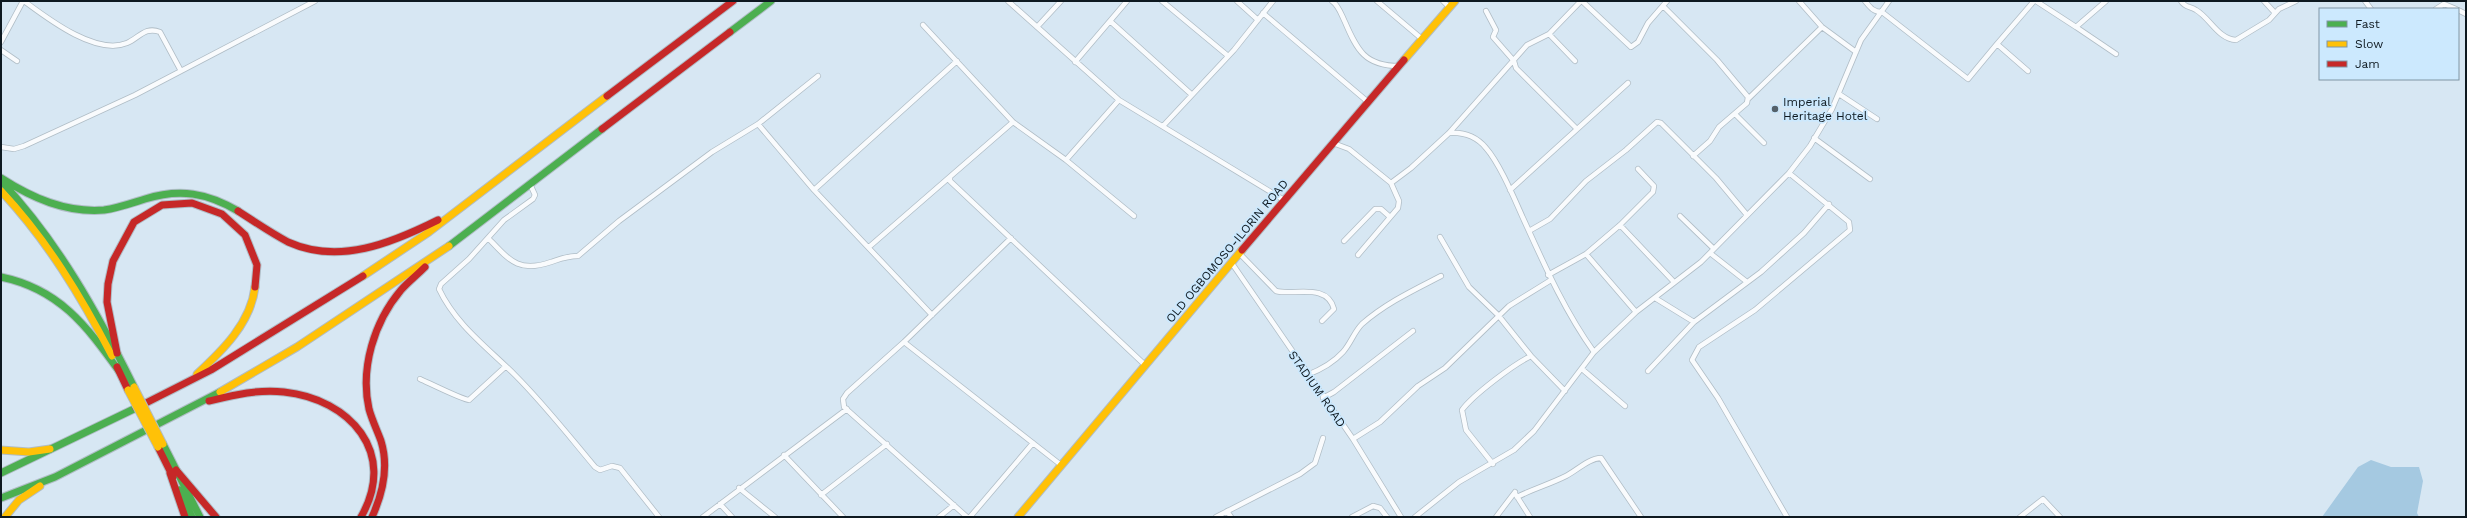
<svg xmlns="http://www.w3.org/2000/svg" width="2467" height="518" font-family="'Work Sans',sans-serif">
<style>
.forest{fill:#a5c9e1}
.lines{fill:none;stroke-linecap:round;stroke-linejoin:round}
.street-casing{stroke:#b0bdc6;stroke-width:6}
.fast-casing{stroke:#b0bdc6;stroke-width:9}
.slow-casing{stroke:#b0bdc6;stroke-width:9}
.jam-casing{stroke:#b0bdc6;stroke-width:9}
.street{stroke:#f9fbfd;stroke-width:4.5}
.fast{stroke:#4caf50;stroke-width:7}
.slow{stroke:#ffc107;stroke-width:7}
.jam{stroke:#c62828;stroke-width:7}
.slow-bridge-casing{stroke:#b0bdc6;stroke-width:9;stroke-linecap:butt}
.slow-bridge{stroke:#ffc107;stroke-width:7}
.poi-dot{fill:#54616a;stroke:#cce9fe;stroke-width:1.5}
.labels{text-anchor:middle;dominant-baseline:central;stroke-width:3.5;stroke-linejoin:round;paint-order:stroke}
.poi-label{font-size:12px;fill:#0e1920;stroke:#cce9fe;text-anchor:start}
.street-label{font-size:12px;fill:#0e1920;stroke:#cce9fe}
</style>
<rect width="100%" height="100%" fill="#d7e7f3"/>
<!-- forest -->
<path class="forest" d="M2371,460l20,7h28l4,14 -6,32 2,4h-97l36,-50z"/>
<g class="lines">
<!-- street casing -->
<g class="street-casing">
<path id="street" d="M24,1c23,17 72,55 103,42 12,-5 18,-17 33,-11l21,39
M1008,1l111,99 165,100
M1162,1l65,54
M1237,1l21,19
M1332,1c7,5 9,13 13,21 12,28 20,44 54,44
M1377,1l45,38
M1443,1l6,6
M1582,1l49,46 7,-5 10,-19 19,-22
M1799,1l23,26 34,25
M1865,1c5,6 8,11 17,11l86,67 29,-35 31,27
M2036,1l40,26 30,-26
M2181,1c4,7 9,5 15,9 14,8 22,29 40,30l33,-20 10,-11 17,-8
M2264,1l11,12
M2365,1l6,8
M1663,6l54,54 31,37 -1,6 -28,24 -9,14 -17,15
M2436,9l8,-5 12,5
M2458,10l8,4
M1486,11l10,19 -3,7 21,24 2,7 60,60
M1263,13l105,89
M1110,21l81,73
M923,25l90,97 53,38 68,56
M1037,27l24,-26
M2076,27l40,27
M1549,34l26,27
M1,42l22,-41
M1997,44l37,-43
M1,50l16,11
M1075,62l52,-61
M1839,94l38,25
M1748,99l74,-72
M1735,114l29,29
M758,124l56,66 118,125
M1163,126l71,-76 39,-49
M1449,133c15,-1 27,3 37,15 14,16 28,50 37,70 21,46 41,92 71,134
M1814,138l56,41
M1333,143l16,6 42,34 8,18 -1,7 -40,47
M1,147l13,2 10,-3 111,-51 180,-94
M1066,160l53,-60
M950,178v3l195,184
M1391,183l20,-15 38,-35 78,-88 22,-11 32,-33
M530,184l5,11 -2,4 -29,21 -35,39 -28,25 -2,5c17,36 49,59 76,86 29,29 54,61 80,92l5,3 12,-4 8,2 39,49
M814,190l143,-129
M1510,190l118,-107
M1680,216l34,33
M1620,225l54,57
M1529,231l21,-12 36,-38 40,-31 31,-28 4,1 55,55 31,37
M1440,237l29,50 29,28 33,41 34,35
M489,239c21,22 30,34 62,23 9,-3 16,-6 27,-6l41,-35 93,-69 46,-28 60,-48
M1344,241l31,-32h6l9,8
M869,247l144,-125
M1239,253l37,38c17,5 51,-9 58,18l-12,12
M1710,253l37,29
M1586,254l50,58
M1231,262l122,177 48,78
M1548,275l38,-21 34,-29 33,-33 1,-6 -16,-17
M1655,298l39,24
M904,342l157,123
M1582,369l43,37
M1648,371l46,-49 67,-50 43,-39 25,-29
M1307,375c13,-5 27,-13 36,-23 8,-9 11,-20 19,-28 24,-21 52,-34 79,-48
M420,379c9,4 43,21 49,21l36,-33
M1323,398l11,-6 79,-61
M1353,439l27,-17 38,-36 27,-18 64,-62 42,-26
M784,455l59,62
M1493,464l-27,-34 -4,-20c11,-15 52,-46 69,-54
M739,488l36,29
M821,495l66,-51
M1516,495l14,22
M1517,497c16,-8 33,-13 49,-21 10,-5 23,-18 35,-18l40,59
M720,504l12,13
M1227,511l4,6
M703,517l144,-108
M939,517l15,-12
M967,517l-123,-110 -1,-8 4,-6 57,-51 107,-104
M970,517l63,-74
M1216,517l84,-43 15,-11 8,-25
M1352,517l21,-11 7,2 7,9
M1415,517l44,-35 55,-32 20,-19 60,-79 42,-40 65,-50 88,-89 21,-27 22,-37 29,-69 28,-39
M1496,517l19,-25
M1787,517l-69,-119 -26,-38 7,-13 56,-37 95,-80 -1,-8 -60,-49
M2020,517l23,-18 17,18"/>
</g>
<!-- fast casing -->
<g class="fast-casing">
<path id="fast" d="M730,32l41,-31
M1,178c31,20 65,35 103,32 14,-2 28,-7 41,-11 35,-11 62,-6 93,12
M1,181c57,61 96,131 133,206
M449,246l153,-117
M1,277c58,12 85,48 118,94
M163,444l37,73
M1,473l135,-65
M179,490l13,27
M1,498l54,-21 165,-85"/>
</g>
<!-- slow casing -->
<g class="slow-casing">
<path id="slow" d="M1404,60l51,-59
M1,191c46,49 80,105 111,165
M363,276l66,-44 178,-136
M197,374c25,-23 54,-51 58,-87
M220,392l77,-45 152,-101
M1,450l28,2 21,-3
M5,517l14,-17 21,-14
M1018,517l224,-267"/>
</g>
<!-- jam casing -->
<g class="jam-casing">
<path id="jam" d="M607,96l126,-95
M602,129l128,-97
M238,211c17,11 33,22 50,31 51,23 104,1 150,-22
M1242,250l162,-190
M117,353l-10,-51 1,-18 5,-23 21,-39 28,-17 30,-2 30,11 23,21 12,30 -2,22
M117,367l11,23
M209,401c25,-6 49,-12 75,-9 66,7 114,61 77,125
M136,408l75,-38 152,-94
M158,447l15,30
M176,470l40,47
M170,473l15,44
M372,517c11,-24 17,-50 9,-76 -4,-11 -9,-21 -12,-32 -9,-41 5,-87 32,-119 7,-8 16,-15 24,-23"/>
</g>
<!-- street -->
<use href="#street" class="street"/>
<!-- fast -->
<use href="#fast" class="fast"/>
<!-- slow -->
<use href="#slow" class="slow"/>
<!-- jam -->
<use href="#jam" class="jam"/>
<!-- slow-bridge casing -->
<g class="slow-bridge-casing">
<path id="slow-bridge" d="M134,387l29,57
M128,390l30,57"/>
</g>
<!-- slow-bridge -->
<use href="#slow-bridge" class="slow-bridge"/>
</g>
<!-- markers -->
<circle class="poi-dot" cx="1775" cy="109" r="4"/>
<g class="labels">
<!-- poi labels -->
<g class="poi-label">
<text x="1783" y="102">Imperial<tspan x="1783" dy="14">Heritage Hotel</tspan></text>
</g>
<!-- street labels -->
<g class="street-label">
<text transform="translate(1227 251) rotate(-50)">OLD OGBOMOSO-ILORIN ROAD</text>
<text transform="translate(1317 389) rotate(55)">STADIUM ROAD</text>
</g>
</g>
<!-- border -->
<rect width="2467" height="518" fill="none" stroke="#0e1920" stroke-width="4"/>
<!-- legend -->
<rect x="2319" y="8" width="140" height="72" fill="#cce9fe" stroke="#8096a5"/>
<rect x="2327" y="21" width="20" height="6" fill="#4caf50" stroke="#8096a5"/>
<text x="2355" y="28" font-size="12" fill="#0e1920">Fast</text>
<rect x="2327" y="41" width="20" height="6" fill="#ffc107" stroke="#8096a5"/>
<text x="2355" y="48" font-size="12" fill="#0e1920">Slow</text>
<rect x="2327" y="61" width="20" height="6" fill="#c62828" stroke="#8096a5"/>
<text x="2355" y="68" font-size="12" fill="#0e1920">Jam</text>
</svg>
